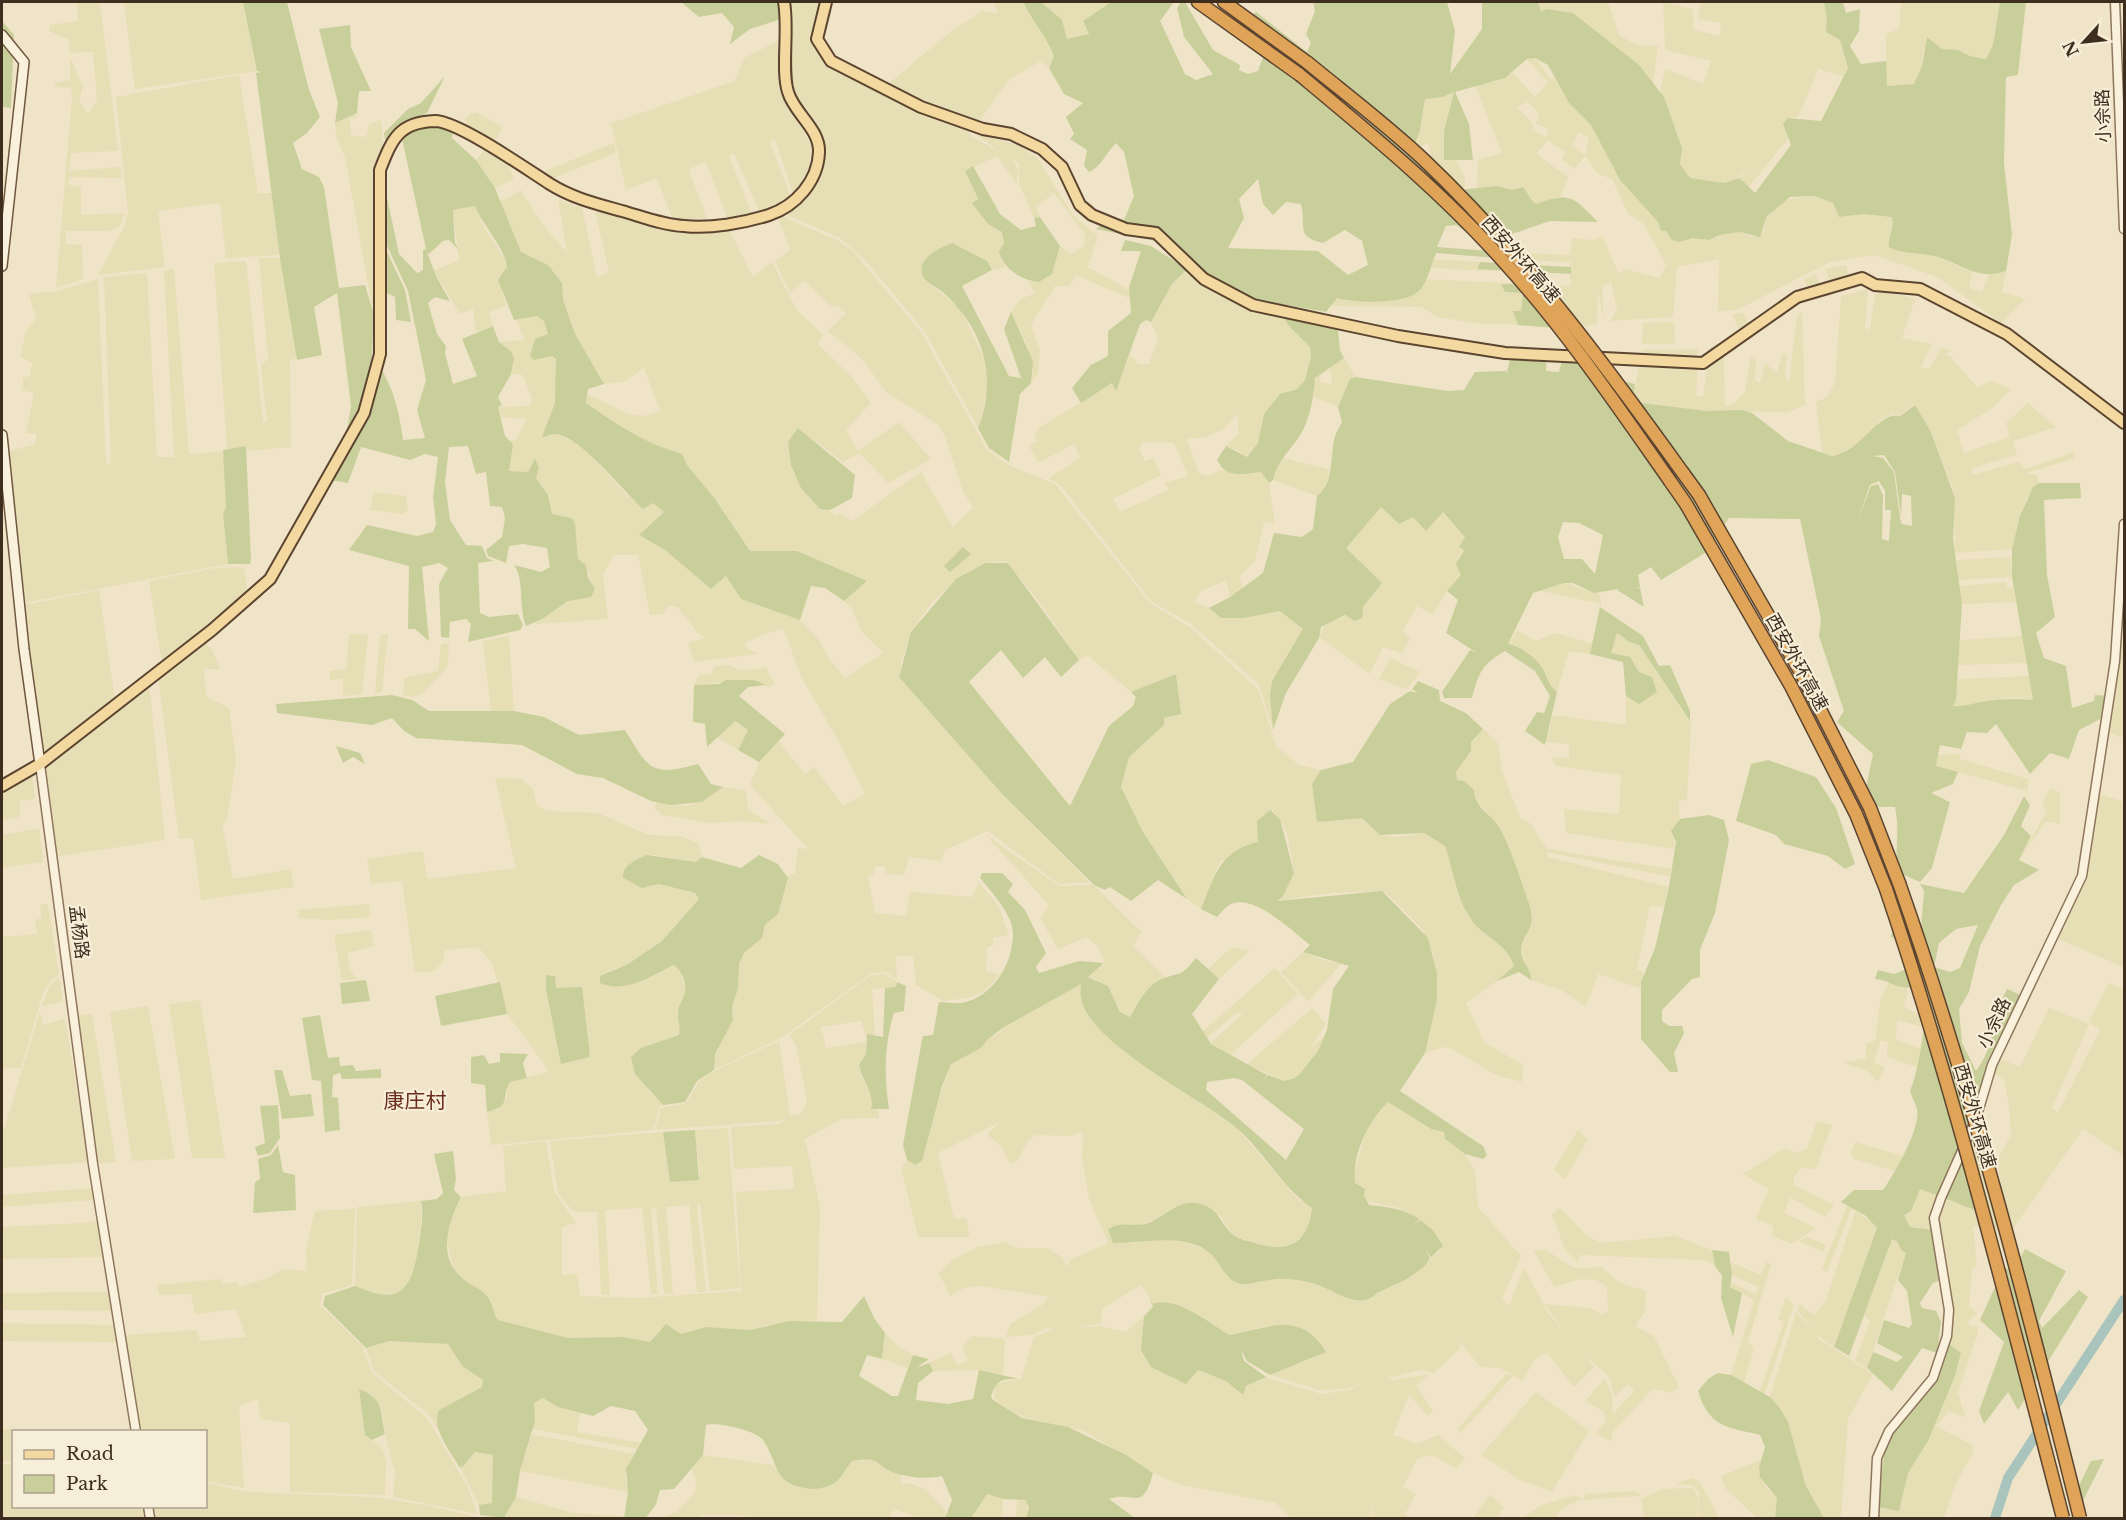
<svg xmlns="http://www.w3.org/2000/svg" width="2126" height="1520" font-family="'Libre Baskerville','Noto Sans SC',serif">
<style>
.farmland{fill:#e6deb5;fill-rule:evenodd}
.green{fill:#c9cf9b;fill-rule:evenodd}
.lines{fill:none;stroke-linecap:round;stroke-linejoin:round}
.river{stroke:#a9c4bc;stroke-width:10}
.tertiary-casing{stroke:#8d765c;stroke-width:11}
.secondary-casing{stroke:#6f573f;stroke-width:12}
.primary-casing{stroke:#5b4430;stroke-width:14}
.motorway-casing{stroke:#5b4430;stroke-width:15}
.tertiary{stroke:#faf1dc;stroke-width:8}
.secondary{stroke:#faf1dc;stroke-width:9}
.primary{stroke:#f3d9a0;stroke-width:10}
.motorway{stroke:#e0a458;stroke-width:12}
.motorway-bridge-casing{stroke:#5b4430;stroke-width:15;stroke-linecap:butt}
.motorway-bridge{stroke:#e0a458;stroke-width:12}
.labels{text-anchor:middle;dominant-baseline:central;stroke-width:4.5;stroke-linejoin:round;paint-order:stroke}
.street-label{font-size:18px;fill:#3d2e20;stroke:#f7eed8}
.quarter-label{font-size:21px;fill:#6b2e1e;stroke:#f7eed8}
</style>
<rect width="100%" height="100%" fill="#f0e4c8"/>
<!-- farmland -->
<path class="farmland" d="M77,2h23l18,149 -47,2 -2,18 51,-4 2,11 -52,-1 -2,8 13,2v28l44,-2 -6,14 -10,4h-43v13l16,1 1,34 -27,9 16,-191 -1,-9 -16,-1v-4l15,-3v-23l13,29 -4,14 9,13 9,-13 -4,-48 -23,1 -1,-13 -20,-9 1,-6 28,-4z
M124,2h119l14,69 -122,18z
M788,2h35v42l16,22 60,34 69,30 2,6 32,17 -31,-22 49,15 18,13 35,56 25,21 -10,31 43,24v8l-55,-24 -7,11h-14l-24,39 9,25 -2,24 -7,9 2,-10 -5,-26 -17,-35 10,-13 14,-6 -7,-12 11,1 13,-8 8,-28 11,8 13,-8 1,-11 -31,-42 -18,14 4,10 -6,1 -15,-34v-20l-7,-6 6,11 -1,15 -20,-28 -32,15 23,53 14,8 2,11 -4,16 6,8 -14,3 -5,-9 -62,19 35,28 28,58 -1,26 -9,36 -53,-96 -59,-71 -26,-23 -58,-25 23,-20 14,-46 -32,-58z
M993,2h30l7,14 15,18 9,22 -5,12 -8,-7 -32,19 -33,46 -89,-41 62,-52 33,-22 16,2z
M1041,2h70l-28,19 6,13 -22,5 -5,-19z
M1538,2h70l11,33 17,10 22,1 -5,38 -6,-10 -74,-61 -26,-4 -6,2z
M1663,2l30,7 1,21 26,6 1,-13 -23,-4 2,-17h124l4,17 -2,13 14,8 8,28 -5,9 -27,-9 2,3 -20,46 -10,1 -4,6 4,15 -39,48 -9,-9 12,-15 -15,16 -13,4 -34,-5 -10,-14 2,-16 -22,-57 5,-22 38,15 8,-23 -46,-11z
M1901,2h99l-7,43 -6,13 -17,-2 -12,-6h-35l-1,16 -8,18 -28,2v-52l13,-5z
M780,40v51l32,55 -3,22 -15,28 -19,-57 -5,3 21,56 -31,16 -26,-61 -5,3 24,60 -25,4 -22,-58 -17,7 19,53 -35,-2 -16,-41 -31,10 -15,-66 124,-42 9,-23z
M1535,58l16,21 3,-2 15,26 22,22 29,55 38,42 3,9h5l14,11 12,-4 17,2 10,-5 21,-3 12,5 12,-6 3,-15 18,-16 29,-4 19,7 6,14 25,-3 28,2 2,13 -6,13 13,9 7,-2 26,7 38,16 -3,16 13,4 7,-18 17,-3 -4,21 23,7 -24,24 -64,-46 -63,-22 -44,7 -93,48 -19,1 1,-52 -42,8 -4,50 -63,4 7,-12 -6,-27 -9,4 2,36 -6,-31 -1,33 -28,5 -46,-36 -2,18h-7l4,14 -45,-2 -35,-6 -17,-10 -91,-1 7,-8 13,3h38l32,-10 5,-12 145,7v-24l-49,-2 -4,-7 53,2 2,-17 22,2 8,-4 17,38 6,-5 34,9 7,-13 -22,-41 -16,-10 -16,-35 -14,-5 -13,-18 -10,13 -13,-9 3,-8 -17,-12 -12,14 32,23 -7,19 -24,8 -40,-18 -20,2 1,-28 24,-7 -27,-68 23,-4 15,-8 22,24 13,-15 -21,-23zM1528,102l11,11 -3,10 13,7 -4,7 -13,-8 1,-5 -16,-17zM1579,133l10,4 -4,18 -13,-10z
M239,75l19,118h14l8,62 -54,3 -6,-54h-11l-51,7 7,56 -67,8 28,-52 2,-11 -12,-115z
M1455,92l-11,39v29h12l9,18 -1,11 -33,-30 -3,-16 -15,7 7,-20 5,-31 18,-2z
M475,112l28,15 -10,17 -27,-19 -1,-7z
M357,113l-1,5 -6,1 1,16 15,2 3,-13 12,-4 3,29 -7,40 -4,123 -28,-155 -8,-17 -2,-17z
M614,143l2,10 -72,29 -9,-7z
M487,147l21,16 6,16 -19,9 -19,-28z
M521,190l21,34 25,28 -9,-53 24,9 15,69 12,-5 -14,-61 74,16h59l25,50 19,-15 25,48 26,25 -5,9 32,31 21,28 -25,27 12,21 41,-29 32,37 -43,24 -29,-30 -16,9 -45,-34 -8,29 11,31 19,21h8l7,7 5,-3 12,8 69,-49 32,56 20,-21 -10,-15 -18,-56 -7,-11 -53,-34 -23,-32 -34,-28 18,-18 -9,-7 -5,1 -28,-26 -14,12 -15,-32 15,-11 -13,-36 60,26 15,10 69,82 66,118 21,15 47,19 95,119 40,24 69,63 17,56 23,19 22,5 -4,9v43l27,-6 18,2 18,17 18,2 26,-4 21,13 22,68 13,17 29,19 5,16 -17,15 -31,22 18,39 39,23 -1,17 -24,-6 -46,-27 -8,-2 -19,6 12,-53 -4,-46 -10,-24 -35,-35 -6,-4 -50,2 -57,8 19,-30 -7,-38 -7,-14 -8,-9 -14,32 -38,20 -19,47 -14,-10 -44,-67 -22,-45 7,-30 34,-37 15,-43 -1,-3 -25,9 -3,5 -17,4 -44,-37 -8,5 -41,-60 -33,-39 -20,2 -18,9 -35,30 -21,30 -9,27 -3,18 104,118 86,87 -30,2 -71,-53 -43,19 -4,11 -32,-4 -5,18 -18,-1 -1,-7 -10,-1 -1,8 -6,2 7,37 31,3 4,-24 62,5 7,-14 19,22 10,28 -1,3 -14,1v8l-6,3 -1,23 13,3 -3,5 -13,13 -15,6 -25,3 -27,-16 -3,-30 -17,2 1,23 -11,-8 -14,1 -91,65 -67,32 1,-16 18,-39 -1,-8 6,-18 1,-25 5,-11 18,-15 3,-13 13,-11 9,-38 8,-3 3,-25 10,1 -58,-64 9,-23 19,-22 27,34 9,-7 29,39 22,-12 -31,-61 -32,-54 -19,-51 -36,13 -3,5 13,8 -63,8 -6,-19 17,-5 -6,-4 -22,-27 -9,-1 -5,8 -13,1 -12,-60h-24l-11,20 5,44 -72,5v-2l57,-36 -7,-21 -8,-6 -6,-41 -20,-4 -4,-19 -12,-17 3,-10 -4,-8 -7,12 -19,-1 2,-31h5l10,-21 -26,-2 -2,-10 32,-1 2,-6 -9,-25 -12,-1 3,-9 -3,-14 -12,-9 25,-2 -7,-21 20,-3 7,5 4,13 -14,26 18,-4 5,5 -2,43 -13,33 14,-3 17,7 18,14 31,35 21,19 10,-6 8,4 3,5 -24,24 25,14 46,39 15,-13 15,23 59,21 19,20 9,17 17,21 38,-25 -22,-22 -9,-22 -8,-8 23,-20 -70,-30h-47l-35,-52 -28,-34 -5,-11 -22,-6 -36,-18 -38,-27 2,-9 39,20 16,2 17,-5 -16,-43 -20,14 -20,2 -29,-50 -12,-34 -1,-17 -14,-18 -27,-13 -21,-50z
M475,206l7,18 25,39 -5,30 5,12 -18,7 4,14 -17,6 -3,-23 -13,5 -26,-43 25,-11 -6,-50z
M259,258h22l16,100 -7,2 1,87 -44,4 -2,-5 -18,3 -13,-186 32,-2 17,162 4,-2 -6,-56 7,-6z
M1436,259l44,3 -3,6 33,4 -78,-4 1,-8z
M1846,265l4,21 -16,5 -9,-22z
M174,268l15,186 35,-3 2,56 -3,8 5,49 -209,40 -17,-151 31,-8 3,-3v-8l-10,-1 8,-40 -12,-3 1,-12 7,-2 2,-13 -12,-6 6,-27 10,-11 -7,-25 28,-3 41,-12 8,181v4l5,-1 -7,-186 43,-4 10,184h17l-10,-186z
M1187,269l41,30 52,11 8,15 22,22 1,10 -6,23 -8,9 -7,1 -26,24 -6,29 -12,14 -7,-6 -13,-5 12,-12v-21l-14,16 -18,8 -19,2 12,34 7,3 16,-6 17,4 22,-2 8,11 6,41 -11,-2 -9,39 -16,15 4,12 -13,9 -4,-16 -25,10 -7,11 15,6 12,10h23l36,-7 24,17 -34,68 3,34 -14,-45 -68,-61 -40,-23 -89,-114 -13,-9 31,-20 -6,-14 -36,19 -9,-17 8,-5 -3,-6 6,-8 73,-44 3,7 14,-35 9,9h10l9,-25 -7,-17 21,-38zM1143,442l31,1 14,33 -23,7 3,7 -48,22 -7,-13 48,-24 -7,-17 -9,3 -6,-12z
M1815,274l10,21 -11,5 -10,-21z
M1868,289l-3,39 5,2 6,-41 39,10 -13,39 30,6 -11,24h9l11,-20 11,2 -8,5h5l28,32 14,-6 20,8 -17,18 -37,23 7,23 46,-16 -4,-14 22,-20 28,24 -43,14 4,14 -45,13v7l47,-13 6,7 49,-17 1,6 -49,15 11,2 2,8 -13,16 -14,50 -57,4 -1,-61 -23,-60 -17,-28 -14,11 -7,-1 -12,5 -14,18 -15,11 -15,8 -15,-3 -6,-51 11,-5 8,-15 6,-86z
M1743,312l8,16 -11,4 -7,-17z
M1802,312l3,93 -18,7 -80,-1 -65,-8 -8,-8 8,-45 57,-1 -3,46 7,2 7,-50 26,-7 -1,12 -11,2 1,52 9,-2 11,-13 6,-35 5,4 -1,20 5,3 5,-20 12,10 6,-21 4,5 -2,18 4,8 8,-68z
M1674,322l1,22h-33l1,-21z
M1344,358l11,18 -5,3 -12,28 -24,-10 1,-19 6,-5 -1,9 12,2 -2,-17z
M1283,458l47,12 -6,21 -7,5 -44,-16 3,-17z
M374,492l32,4 2,13 -4,5 -34,-4z
M1381,507l18,17 13,-7 30,-5 23,25 -1,12 -7,9 4,17 -14,16 -14,24 -16,-9 -14,25 7,8 -8,14 -19,-6 -13,27 -51,-37 5,-11 39,-19 19,-24 -37,-35z
M2011,557l1,20 -53,3 -3,-20z
M244,567l4,29 -86,68 -13,-83 66,-13z
M2006,582l1,5h6l3,15 -54,2 -3,-18z
M1564,583l36,11 1,10 -60,-13z
M99,590l16,110 -79,61 -17,-155z
M1517,630l19,11 20,-8 38,11 -4,10 -21,-3 -12,41 -9,-8 -3,-12 -37,-27z
M388,633l-6,58 -7,2 5,-58z
M1617,633l12,9 10,3 52,79 -4,75 -9,3 2,17 -8,13 3,17 -109,-16 -2,-24 55,5 2,-39 -66,-9 -3,-9 17,1v-14l-23,-2 7,-27 73,10v-29l13,7v-31l-4,-8 -24,-11z
M349,634l19,1 -6,59 -19,2v-17l-13,1v-9l16,-2z
M509,636l5,75 -23,2 -8,-72z
M2023,636l4,27 -69,2 2,-25z
M2121,638l3,2v98l-14,-5z
M204,641l9,10 7,18h-16l2,27 23,12 7,52 -9,61 -5,3 11,55 58,-10 3,18 -93,13 -8,-62 -14,1 -21,-163z
M449,643l-1,23 -4,5 -22,23 -9,3 -10,-2 1,-17 34,-7 3,-27z
M1390,658l30,14 -13,17 -28,-10z
M729,665l10,5 27,-2 9,16 -6,3 -15,-7h-13l-47,5 5,-10 12,-1 4,-8z
M2030,676l4,24 -19,-3 -36,6 -13,5 -13,-2 3,-6 1,-21z
M149,682l16,158 -118,18 -11,-89z
M734,721l14,9 -10,20 -23,-14z
M1483,729l15,14 4,28 19,48 9,4 17,26 124,20 -1,8 -123,-25 1,5 121,30 -5,20 -14,-1 -13,63 6,3 -1,17 -44,-15 -12,33 -23,-16 -32,-11 -10,-31 10,-25 1,-10 -8,-24 -25,-63 -42,-47 -1,-8 15,-21v-9z
M1960,754v5l69,20 -2,12 -91,-25 1,-11z
M32,772l3,27 -15,2v16l-18,3v-31z
M495,778l27,1 11,10 4,16 10,6 51,2 51,22 32,1 17,7 4,14 -6,5 -42,-7 -23,7 17,25 11,-3 36,9 4,6 -37,42 -34,23 -20,7 29,10 36,-16 5,2 9,24 -10,23 4,14 -2,7 -38,13 6,41 16,16 -3,1 -7,24 -162,15 -4,-33 12,-3 8,-11v-11l3,-5 36,-9 1,-5 -40,-54 -15,-51 -14,-16 -33,3 -2,12 -9,9 -19,2 -13,-91 10,-2 -41,4 -4,-25 56,-8 4,28 89,-11z
M723,787l23,4 2,18 22,15 -27,-3 -34,2 -47,-8 -8,-7 3,-6 28,4 17,-4z
M2050,787l10,6v31l-14,-3 -27,39 28,-49 -5,-6z
M2099,794l25,8v165l-69,-29 23,-50z
M39,828l4,34 -41,6v-33z
M985,834l74,52 35,-1 47,47 -8,14 34,33 -9,2 -21,22 -7,14 -10,-5 -12,-26 -20,-10 17,-12 -7,-18 -12,-9 -28,12 -18,-31 9,-13z
M40,904h8l11,70 -8,6 -8,13 -22,75 -19,1v-132l35,-3 -2,-14 7,-2z
M369,904l1,13 -39,3 -33,-2v-8z
M371,930l3,16 -27,7 3,16 6,10 -14,2 -8,-46z
M1231,948l19,2 -31,29 -11,-10z
M1303,952l23,9 16,2 -34,39 -27,-30z
M1275,968l23,26 -68,61 -19,-12 32,-30h-7l-29,25 -4,-7z
M884,974l13,8v5l-25,2 3,46 -9,1 -5,-15 -40,6 5,21 40,-6v12l-7,11 2,11 11,19 -1,14h7l1,9 -37,1 -37,20 15,68 -3,113 -52,5 -15,5 -44,-3 -25,7 -10,-7 -10,2 -11,13 -27,-5 -55,1 -70,-18 -12,-26 -26,-17 -6,-8 -8,-30 4,-19 11,-23 45,-6 -3,-45 43,-5 8,50 22,32 -14,4v48l15,-1 3,22 57,2 104,-7 -5,-99 57,-3 1,-3 -2,-20 -58,3 -3,-42 48,-3 9,-6 -10,3 -123,9 6,-22 25,-5 12,-20 10,-9 71,-33 11,75 11,-2 6,-14 -11,-55 -7,-10 81,-59z
M59,977l4,24 -21,5 8,-21z
M1889,980l19,9 -4,18 21,10 -2,10 -26,-7 -1,20 24,8 -1,20 -32,-11 1,-15 -7,-2 -7,22 11,5 -7,15 -11,-11 -23,-8 22,-5v-15l9,-2 5,-39z
M2109,983l15,7v56l-8,-5 8,6v109l-41,-27 -73,104 -37,-7 4,40 -5,3 -3,37 8,8 -9,7 2,5h7l1,6 -20,61 7,24 -16,-6 -13,15 38,20 -2,9 -17,30 -11,33h-68l1,-11 22,4 9,-38 20,-32 27,-65 6,-23 -15,-11 6,-40 -14,-85 5,-19 14,6 9,-52 5,-13 11,20 12,56 13,8 -10,-63 14,-25 -2,-31 -5,-24 -12,-6 10,4 -9,-6 5,-14 22,9 29,-59 40,16 -37,84 6,4 42,-82 -11,-8z
M1081,984v15l3,8 9,15 15,15 23,19 104,70 62,72 15,10 -5,23 -7,9 -12,6 -15,2 -34,-10 -8,-5 -11,-18h-54l-30,11 -9,-3 3,20 24,-4 35,4 24,10 38,31 19,-5h22l25,6 33,14h21l6,-6 28,-13 17,-14 2,1 7,-10 10,-6 -8,-22 -34,-21 -33,-7 -11,-18 -1,-10 13,-45 21,-26 43,27 13,3 1,7 20,15 10,16 3,37 43,49 -19,43 7,7 15,-39 24,46 17,19 -21,-28 46,4 13,7 5,-5 -1,-23 -11,-7 -15,-1 -27,8 -20,-36 11,-2 28,19 29,-1 16,15 28,9 -1,21 -10,14 19,10 25,51 -7,6 -19,-4 -41,44v9l-16,-9 10,-13 -2,-8 -19,-11 20,-23 7,17 1,19 21,-23 -6,-7 -14,13 -4,-19 -24,-22 8,11 -20,20 -27,-34 -13,7 -11,21 -23,-13 -20,-1 -20,-25 -1,8 -25,23 -13,-3 -33,8 4,2 38,-6 -14,12 17,25 -5,5 -19,-21 -16,40 25,9 20,-9 27,23 -9,11 -23,-14 -15,3 -15,29 13,7 -11,20 5,4h-38l1,-14 -3,14h-79l-15,-15 -95,-18 -22,-9 -75,-45 -61,-14 -13,-7 -16,-11 1,-15 26,-5 13,-42 20,-8 -7,-1 -14,7 -27,2 4,-13 32,-19 8,-8 -69,-11 -17,2 -14,8 -11,-23 13,-13 25,-13 28,-5 13,6h29l15,9 5,10 3,-7 38,-17 -19,-44 -7,-41 1,-26 -14,4 -33,-1 -8,6 -11,20 -7,2 -9,-17 -13,-10 1,-4 11,-10 -62,31 16,65h12l4,19h-52l-17,-68 6,-9 8,5 36,-101 30,-16 6,-8 14,-8 3,-5zM1141,1285l12,19 36,7 40,24 37,-9 50,31 -46,18 49,15 27,-1 15,-5 -11,6 -29,4 -55,-17 -20,9 -4,9 -16,-14 -29,-11 -9,13 -47,-33 3,-34 -18,16 -25,-6 -26,2 26,-5 1,-14z
M200,1000l25,158h-33l-23,-154z
M148,1006l27,153 -43,2 -22,-149z
M1312,1008l14,16 -16,25 15,-14 4,-12 -2,7 -9,21 -19,24 -15,6 -37,-17z
M40,1012l3,13 22,-6 24,143 -87,6v-32z
M92,1014l24,148 -21,2 -25,-148z
M1817,1121l15,4 -16,44 -15,-1 -7,9v8l40,20 -9,12 -35,-20 -6,16 32,15 -25,16 -19,-8 1,-10 -17,-7 13,-30 -26,-15 42,-26 12,5 10,-5z
M728,1128l12,160 -30,3 -10,-87 -3,2 9,86h-9l-8,-87 -23,2 7,87 -9,-1 -8,-86 -5,2 7,85h-7l-9,-86 -37,2 5,85h-9l-4,-83h-23l-16,-18 -8,-53 113,-9 7,50 30,-7 -5,-45z
M1578,1130l10,10 -24,40 -10,-11z
M1855,1142l48,14 -8,15 -41,-12 -3,-6z
M93,1188l2,12 -93,7v-12z
M1920,1189l19,7 -5,34 -24,-3 -6,-12 7,-4z
M421,1201v32l-5,31 -4,16 -5,7 -8,5 -22,3 -22,-9 2,-79z
M1847,1206l5,2 -25,64 -5,-3z
M1560,1208l28,29 14,6 73,-7 37,14 3,16 -11,-6 -124,-5 -2,8 -13,-13 -13,-36z
M355,1209l-3,76 -30,9 -2,11 42,41 10,27 55,45 40,68 10,28 -84,-17 2,-24 -10,-39 -3,-25 -23,-20 6,46 17,13 4,12 -1,35 -95,-3v-69l-30,-4 -2,-20 -19,7 5,82 -38,-7v-49l-68,-1 -15,-96 74,-5 3,11 46,-4 -10,-28 -41,5 -4,-20 -32,1 -2,-10 64,-6 1,5 16,-2 1,5 29,-9 14,-9 25,2 -1,-21 9,-39z
M1856,1210l21,17 -43,120 -20,-14 6,7 53,34 -25,45 -7,99h-17l-18,-32 -18,-64 -8,-14 -10,-11 26,-85 16,18 -15,-21 3,-5 14,11 12,-15z
M99,1222l5,35 -102,2v-32z
M1807,1237l19,8 -3,7 -24,-11z
M1892,1239l14,14 -39,115 -12,-7 15,-40 -6,-5z
M1731,1262l30,13 5,-13 5,2 -23,78 6,6 -10,35 -13,-8 23,-75 -24,-13 2,-4 24,11 2,-7 -26,-12z
M110,1292l3,19 -111,-1v-17z
M1786,1298l8,7 -30,91 -5,-3 25,-71 -6,-3z
M2,1323l114,2 3,17 -117,-1z
M885,1333l14,14 14,8 -5,13 -26,-9z
M973,1336l32,3 -2,36 -22,-5 -48,1 -4,-8 22,-10 6,12 11,-5 -6,-14z
M389,1341l59,3 14,22 21,14 -1,7 -31,16 -12,27 3,6 -14,-22 -54,-43 -8,-23z
M1506,1374l7,2 -53,57 -3,-3z
M1536,1392l53,39 -37,61 -32,-12 -39,-25z
M543,1398l6,1 9,8 22,6 -3,19 64,11 -3,6 -106,-20 2,-26z
M2,1429l69,2 -57,1 -1,30 -11,-1z
M532,1434l102,20 -9,21 3,17 -108,-21z
M475,1452l18,3 1,41 -2,8 -5,2 -8,-1 -18,-36z
M703,1455l70,10 9,12 56,3 14,-19 20,-2 22,14 7,1v10l9,-1 15,6 21,22 -1,7h-26l-25,-9 -5,9h-139l-1,-2 -47,-1 -1,3h-40l15,-6 19,-19 1,-14 -5,-10z
M1761,1460l-2,7 7,21 11,10 -2,20h-18l-31,-29 -5,-13z
M2,1464h11l1,42 132,1 2,11h-146z
M1692,1478l8,4 19,36h-21l1,-26 -6,-6 -17,-2z
M206,1483l41,9 127,5 51,8 57,13h-329l-2,-11 55,-1z
M1693,1488l5,9 -1,21h-53l-3,-19 21,-10z
M1634,1491l8,5 -62,4 -18,8 -6,10h-34l20,-13 33,-10 8,4 3,-5z
M986,1494l17,5 -1,19h-31z
M1490,1495l14,12 -6,11h-25z
M516,1497l58,16 49,3 1,2h-120z
M1018,1498l10,5 -2,15h-11z"/>
<!-- green -->
<path class="green" d="M243,2h44l22,88 11,27 -13,16 -14,10 9,26 17,8 5,10 15,101 26,-3 9,30 -3,59 -5,23 -21,44 6,-35 -14,-113 -23,14 8,48 -25,5 -17,-102 -24,-185 5,-1 -4,-1z
M681,2h97l3,17 -31,10 -20,15 4,-17 -12,-14 -23,4z
M1023,2h18l21,18 5,19 22,-5 -6,-13 28,-19h63l-14,19 25,53 11,6 17,-6 -29,-37 -7,-29 4,-6h4l28,48 27,15 -1,5 9,4 10,-3 7,-19 -20,-15 2,-16 9,-9 51,40 4,-9 -5,-9 9,-23 -2,-9h134l8,29 -5,43 32,-45v-27h56l3,9 6,-2 26,4 66,52 25,32 18,51 -2,16 10,14 34,5 16,-5 15,15 36,-48 -8,-21 5,-6 33,3 27,-53 -8,-28 -14,-8 1,-13 -3,-17h19l3,11 14,-4 -1,22 -9,15 11,18 25,-3 1,25 27,-2 8,-18 5,-29 15,12 16,1 12,6 16,3 7,-14 7,-43h26l-8,73 -12,2 -2,86 8,72 -6,36c-30,10 -45,-8 -72,-15 -12,-3 -37,-3 -45,-9 -2,-11 6,-15 3,-30l-28,-3 -25,3 -6,-14 -19,-7 -24,1 -23,19 -7,21 -20,-5 -21,3 -10,5 -17,-2 -12,4 -8,-2 -6,-9h-5l-3,-9 -38,-42 -29,-55 -22,-22 -21,-38 -13,-7 -8,1 -22,19 -50,14 14,32 4,36h-29v-29l10,-39 -11,5 -18,2 -5,31 -7,20c20,10 33,22 48,38l-2,2 38,-4 15,4 11,-3 10,15 4,2c34,-13 37,-6 61,18l-48,-1 -53,18 -25,-3 -16,-11 -10,1 -9,21 80,6 4,7 -85,-7c-4,10 -9,31 -17,38 -15,14 -64,12 -82,7l-11,14 -86,-15 -85,-56 -59,-12 15,-12 13,3 10,-24 -10,-44 -8,-9c-10,10 -15,24 -27,29l-5,-6 3,-16 -17,-11 4,-5 -8,-17 17,-14 -19,-9 -15,-26 5,-12c-8,-21 -22,-35 -31,-54zM1258,179l5,25 10,11 13,-13 15,2c6,22 -7,32 22,39l22,-13 17,11 6,24 -20,10 -30,-24 -90,-3 16,-30 -5,-19z
M2,21l12,14 -3,73 -9,-1z
M350,25l1,22 20,44h-12l-2,22 -22,10 3,-20 -19,-74z
M445,76l-18,37 -27,13 -14,20 -2,-13 24,-24 13,-6z
M427,120l28,6 -3,12 24,22 19,28 26,64 27,13 14,18 1,17 12,34 29,50 -16,5 -2,14c31,22 60,41 96,51l5,11 28,34 35,52h47l70,30 -23,20 -19,-13 -14,-2 -11,34 -59,-21 -15,-23 -15,13 -46,-39 -26,-15 25,-23 -11,-9 -10,6c-20,-18 -62,-73 -88,-75 -4,0 -9,3 -13,3l13,-34 1,-44 -4,-3 -18,4 -4,-4 5,-17 13,-5 -4,-13 -7,-5 -23,4 -16,-40 9,-13c-2,-19 -24,-41 -32,-61l-22,4 2,33 4,7 -10,-10 -6,1 -14,13 -2,-2 9,24 14,25 -15,-4 -7,6 9,31 9,12 -1,7 8,31 24,-8 -15,-37 31,-13 6,16 12,9 3,8 -3,15 -13,23 4,8 -4,2 7,29 8,8 -4,27 19,1 7,-13 4,9 -3,10 12,17 4,19 20,4 3,6 3,35 8,6 2,12 7,12 -4,8 -23,4 -26,18 -16,7c-8,-20 -1,-45 -12,-61l27,7 9,-5 -3,-19 -24,-4 -14,2 -3,17 -18,-7 -2,-6 16,-13 3,-19 -3,-11 -12,-1 -4,-34 -10,2 -8,-28 -19,1 -4,35 5,38 16,25 16,1 5,12 7,3 -16,2 2,50 9,4 29,-3 5,11 -3,5 -52,12 3,-18 -5,-5 -16,3 -1,16 -8,-1 -2,-53 9,-16 -9,-5 -17,4 7,74 -14,-12h-7l1,-63 -60,-16 18,-25 50,11 16,-4 3,-8 -3,-26 5,-41 -13,-3 -15,6 -49,-13 -13,36 -19,-3 39,-71 9,-46c17,24 22,48 26,77l22,-2 -8,-28 9,-30 -18,-89 -26,-56 1,-42 4,4 12,57 18,19 6,-3v-20l3,-1 -25,-115z
M973,166l27,48 21,16 15,-4 -2,-8 6,-1 20,29 -8,28 -13,8c-16,-1 -36,-13 -40,-30l5,-9 -2,-11 -14,-8 -16,-21 6,-4 -13,-28z
M1125,240l26,6 36,23 -15,15 -21,38 -5,-2 -6,4 -24,67 -4,-8 -31,20 -9,-15 19,-23 17,-9v-25l23,-18 -2,-26 12,-36h-20z
M382,241l23,49 6,32 -15,-2 -1,-23 -15,-7z
M952,243l35,18 5,9 -30,16 47,90 12,2 -17,-49 7,-17 22,49 -2,22 -11,11 -11,68 -20,-14 -11,-20c20,-51 6,-97 -33,-134 -6,-6 -22,-12 -23,-21 -4,-16 19,-25 30,-30z
M1480,262l91,5v7l-94,-5z
M1501,284l44,1 24,44 -51,-4 -5,-14h8l2,-18 -18,-1z
M1280,310l57,10 3,30 4,8 -29,20c-1,17 -4,34 -11,50 -10,21 -26,29 -31,52l-4,3 -8,-11c-18,2 -35,7 -44,-12l9,-14 21,11 11,-14 6,-29 16,-20 17,-5 8,-9 6,-23 -1,-10 -22,-22z
M1513,350l34,3 -1,18 13,1 5,-20 25,-2 -2,23 48,11 -1,11 8,8 65,8 36,-1 9,3 36,28 44,15c30,-4 46,-46 68,-40l15,-11 16,27 24,66 -2,41 9,65 -6,96 -3,6c12,1 17,-2 28,-4 18,-3 35,-4 52,-2l-21,-123v-28l8,-33 13,-29 6,-4h41l1,15 -37,2 3,75 8,42 -19,16 8,25 22,8 6,42 22,-7 1,-6 16,1 -3,19 -29,15 -10,29 -19,-6 -20,21 -34,-50 -9,9 -20,-1 -6,17 -21,-4 -4,21 22,6 -5,12 -22,9 19,9 -18,66 -12,14 -23,-10c-2,-25 3,-40 -2,-65h-27l-4,-10 9,-43 -36,-32 7,-11 -25,-75 2,-17 -21,-100 -71,-1 -24,35 -44,27 -10,-13 -13,8 2,12 -4,1h4l4,19 -27,-17 2,-1 -25,4 -21,-10h-9l-31,10 -25,51c12,2 29,14 35,25 6,11 3,13 14,23l-12,53 -20,-14 12,-19 7,1 6,-17 -15,-25 -30,-20c-23,13 -26,21 -33,47h-28l-2,-6 28,-42 7,3 -31,-20 12,-33 -11,-9 14,-16 -5,-11 8,-14 -5,-3 6,-10 -22,-25 -17,19 -13,-14 -14,7 -18,-17 -35,41 36,35 -19,24 -1,11 -7,3 -10,-6 -24,12 -2,11 -33,55 -13,37 -3,-34 2,-15 31,-52 -23,-18 -36,7h-23l-12,-10 21,-11 33,-24 11,-40 28,4 11,-8 4,-33c17,-13 13,-36 17,-56 1,-6 5,-12 8,-18l-4,-15 12,-28 5,-2 93,14 16,-1 11,-18 31,-1 3,4 -2,-4zM1884,455l11,17 6,45 1,-23 9,2 1,30 -10,-2 -2,-6 -6,-46 -11,-14 -10,-2zM1879,481l6,10v19h6l-2,31 -7,-2 1,-44 -5,-11 -7,2 -13,33 12,-34zM1563,522l16,1 24,12 -8,39 -13,-15h-18l-6,-22z
M798,428l57,47 -3,23 -22,12 -10,-1 -19,-21 -10,-23 -3,-23z
M246,446l5,114 -1,4h-22l-5,-50 3,-7 -3,-57z
M963,547l8,7 -21,18 -6,-6z
M985,563h23l71,97 -18,17 -16,-20 -22,21 -22,-28 -32,32 101,124 39,-80 24,-20 3,-9 -5,-5 45,-18 5,40 -17,4v7l-35,32 -8,30 22,45 44,67 -29,-19 -27,21 -21,-14 -5,3 -11,-5 -91,-90 -104,-118 12,-45 45,-53z
M1600,607l43,29 16,30 11,-1 20,46v10l-51,-76 -10,-3 -12,-9 -6,20 19,4 9,15 13,5 5,15 -18,12 -13,-8 -3,-34 -33,-8z
M726,680h28l12,5 -18,2 -9,9 46,38 -26,28 -21,-12 10,-20 -13,-9 -28,26 -2,-23 -12,-2 1,-37 25,-1z
M1418,681l21,9 1,11 26,12 17,16 -12,13v9l-15,21 1,8 7,1 10,9c1,19 16,23 25,37 8,12 21,50 26,65 3,10 9,22 6,32 -2,9 -10,16 -10,26 0,11 10,19 10,30l-12,-8 -22,9 17,-15c-9,-27 -31,-26 -45,-50 -13,-19 -16,-49 -24,-70l-21,-13 -44,2 -18,-17 -45,4 -5,-38 9,-14 32,-8 37,-58 20,-13 8,2 -6,-4z
M392,695l20,5 17,11h85l30,6 35,18 46,-5c24,39 25,47 73,34l13,20 12,3 -21,15 -31,3 -20,-4 -48,-23 -26,-4 -55,-29 -106,-7 -12,-7 -12,-13 -20,7 -95,-12 -1,-9z
M336,746l24,7 5,11 -12,-7 -10,6z
M1768,760l48,17 20,31 19,56 -10,5 -17,-13 -44,-12 -8,-9 -40,-14 15,-57z
M2024,796l6,9 -9,21 10,10 -12,24 20,10 -25,15 -13,20 -21,41 -11,46 -10,17 3,34 14,28c19,-24 16,-56 31,-82l14,6 -82,201 -19,-7 -9,22 -7,4 6,12 24,3 9,49 -10,4 -13,20 2,5 14,3 5,11 -4,31 -15,-5 -30,43 -25,-23 6,-16 24,10 6,-5 -26,-14 7,-23 25,8 3,-4 -5,-33 -9,-11 8,-27 -4,-2 -5,-9 -5,-3 -43,117 -15,-9 43,-119 -11,-12 -25,-14 13,-12h29c11,-16 38,-61 34,-81 -2,-6 -5,-12 -7,-18 12,-30 11,-60 20,-91l-14,-14c-15,6 -26,-6 -41,-7l3,-9 16,4 13,-5 8,-26 -24,-6 4,-17 26,7 3,-36 -4,-7 44,9 40,-58zM1978,925l-18,43 -10,4 -16,-5 5,-24 17,-14z
M1270,810l10,9 14,54 -11,23 -6,5 105,-10 46,47 9,36v26l-12,53 -25,38 83,55 4,9 -4,4 -18,-5 -20,-15 -1,-7 -13,-3 -43,-27c-20,20 -36,52 -33,81l10,6 -1,7 5,9c19,2 33,3 50,14l-4,5 5,-4 12,9 11,17 -12,11 -5,-6 4,7 -6,9 -19,13 -28,13c-17,19 -42,-3 -62,-9 -15,-4 -31,-7 -46,-4 -11,1 -20,6 -31,3 -19,-6 -15,-31 -48,-40 -26,-6 -51,0 -77,0l-5,-14c15,-9 25,-1 40,-6 15,-5 30,-22 46,-20 24,2 25,19 38,31 7,6 18,7 26,10 33,9 50,-2 54,-36 -32,-22 -49,-59 -79,-83 -35,-28 -145,-83 -152,-127 -1,-4 0,-10 0,-14l-77,43 -17,13 -6,8 -30,16 -9,22 -20,75 -7,4 -8,-5 -4,-15 19,-105 1,-4 10,-1 6,-33c7,0 16,2 23,1 31,-6 51,-39 51,-70 -1,-20 -21,-40 -33,-55l2,-5h20l11,11 -5,8 17,18 21,43 -10,14 3,6 40,-12 25,2 -16,14 20,9 12,26 10,5c7,-12 16,-31 30,-37 21,-9 20,-2 36,-22l23,21 -27,35 19,30 56,31 -4,6 5,-6 16,6 10,-3 5,-3 19,-24 9,-21 6,-41 16,-23 -46,-14 7,-7c-18,-14 -55,-51 -79,-41 -5,2 -10,9 -14,13l-16,-8c14,-33 18,-58 57,-67l-1,-21zM1234,1078l8,2 62,49 -18,31 -80,-70 1,-8z
M1709,815l15,5 5,20 -14,73 -15,37v27l-8,2 -30,31v11l7,5h13l2,7 -10,20 4,19h-8l-29,-33v-57l14,-34 14,-61 7,-45 -5,-11 9,-12z
M647,855l49,7 6,-5 39,11 18,-13 19,9 10,14 -10,36 -13,11 -3,13 -18,15 -5,11 -1,25 -6,18 1,13 -18,34 -1,16 -17,11 -12,21 -22,3 -28,-31 -4,-17 10,-9 38,-13c2,-8 -1,-12 -1,-19 -1,-17 14,-20 4,-41 -3,-5 -4,-8 -9,-10 -21,11 -49,29 -73,18v-7l28,-12 34,-23 37,-42 -4,-6 -36,-9 -17,4 -19,-10c-1,-13 13,-18 24,-23z
M546,975l9,1 1,12 26,-1 8,70 -29,7 -15,-75z
M366,980l4,21 -28,3 -2,-21z
M500,982l7,32 -66,12 -6,-30z
M897,982l9,4 -2,25 -10,2c-10,33 -10,63 -5,96h-18c4,-17 -9,-27 -12,-44l7,-11 1,-20 16,3 2,-49 11,-1z
M320,1015l8,43 11,-1 1,9 13,-1 3,6 25,-2v9l-39,1 -2,-6 -7,2 -1,22 6,1 2,32 -15,2 -4,-51 -9,-1 -10,-62z
M500,1053l28,1 -5,9 4,15 -17,4c-10,15 3,24 -23,30l-2,-27 -14,-2v-26l13,-2 5,9 11,-2z
M274,1070h8l8,26 21,-2 3,22 -32,3z
M278,1105l2,33 -10,15 -12,3 -3,-9 10,-4 -5,-37z
M695,1130l4,50 -29,2 -7,-50z
M278,1145l5,27 12,3 1,35 -43,3 2,-31 5,-3 -2,-20 13,-4z
M453,1151l3,28 -2,11 7,7c-12,24 -24,57 -1,79 7,8 19,11 26,19 7,7 7,18 12,25l70,18 55,-1 27,5 16,-18 15,10 25,-7 44,3 39,-9 53,1 22,-26 10,22 11,15 -3,26 -15,-4 -8,21 33,20h6l15,-41 16,4 -13,9 13,-5 4,8 -15,12 -2,17 32,4 25,-5 6,-29 40,9c-17,0 -22,0 -28,17l2,4 29,18 46,9 58,28 27,18c-11,41 -19,17 -44,26l26,19h-109l3,-11 -4,-7 -22,-1 -16,-5 -16,24h-26l7,-18 -10,-24c-16,3 -31,2 -47,-3 -22,-8 -12,-17 -43,-12 -5,6 -9,14 -14,19 -6,6 -18,9 -26,9 -41,-5 -31,-22 -49,-49 -8,-10 -46,-18 -57,-15l-3,30 -29,34 -14,1 -4,14 -10,14h-22l4,-26 -2,-23 22,-39 -13,-19 -24,-5 -18,10 -35,-9 -15,-9 -9,5 1,18 -15,50 -4,26 -12,21 -24,-3 -1,-10 13,-2 1,-48 -18,-3 -14,17 1,-5 -2,4c-9,-16 -29,-39 -21,-58l43,-23 1,-7 -21,-14 -14,-22 -59,-3 -23,7 -43,-43 2,-9 30,-10c47,21 57,3 64,-42 2,-13 5,-30 2,-43l16,-2 6,-6 -9,-39z
M1963,1155l17,57 -36,-14z
M2025,1249l41,22 -27,50 3,7 37,-38 9,7 -70,113 -10,-18 -24,32 -5,-13 25,-69 -24,-22 24,-53 9,5z
M1712,1250l17,2 3,23 -2,12 12,6 -9,44 -12,-39 1,-22 -7,-10z
M1150,1299l3,5c24,-8 56,19 76,31 38,-6 71,-26 97,17l-56,23 -23,-14 -6,-11 3,11 22,16 -20,9 -3,9 -17,-14 -28,-11 -12,14 -35,-17 -10,-17 3,-34 9,-9z
M1946,1342l15,11 -6,23 -27,65 -20,32 -9,38 -22,-4 8,-59 16,-30 29,-37z
M1718,1373l13,2 39,22 10,11 8,14 18,64 18,32h-49l2,-20 -17,-21 -1,-10 6,-20 -5,-12c-32,-8 -51,-7 -62,-44l10,-12z
M359,1389c25,10 21,21 26,45l-13,6 -7,-5z
M2104,1459l-21,42 -10,-3 18,-37z"/>
<g class="lines">
<!-- river -->
<path class="river" d="M1995,1518l13,-40 116,-178"/>
<!-- tertiary casing -->
<g class="tertiary-casing">
<path id="tertiary" d="M2115,2l9,227
M40,764l53,400 43,268
M148,1506l2,12
M1874,1518l3,-60 12,-27 44,-53 14,-42 2,-26 -15,-92 7,-20 35,-79 16,-54 90,-189 33,-215 9,-137"/>
</g>
<!-- secondary casing -->
<g class="secondary-casing">
<path id="secondary" d="M2,35l22,27 -22,204
M2,435l22,214 16,115"/>
</g>
<!-- primary casing -->
<g class="primary-casing">
<path id="primary" d="M826,2l-9,37 14,22 90,46 62,22 28,5 31,15 20,18 18,38 12,10 34,14 30,4 48,46 49,26 145,31 107,17 198,10 94,-66 65,-19 13,7 45,4 87,45 117,89
M2,786l38,-22 172,-134 58,-51 94,-166 16,-59v-184c12,-31 19,-48 55,-49 23,0 93,49 115,63 22,14 47,20 72,27 21,6 41,14 62,15 26,3 60,-3 85,-11 27,-9 49,-34 50,-63 1,-23 -25,-39 -31,-60 -7,-22 1,-63 -4,-90"/>
</g>
<!-- motorway casing -->
<g class="motorway-casing">
<path id="motorway" d="M1198,2l102,73
M1224,2l84,61
M1683,473l16,22 105,183 66,130 29,75
M1670,481l16,23 105,182 65,128 30,75"/>
</g>
<!-- tertiary -->
<use href="#tertiary" class="tertiary"/>
<!-- secondary -->
<use href="#secondary" class="secondary"/>
<!-- primary -->
<use href="#primary" class="primary"/>
<!-- motorway -->
<use href="#motorway" class="motorway"/>
<!-- motorway-bridge casing -->
<g class="motorway-bridge-casing">
<path id="motorway-bridge" d="M1308,63c39,32 80,63 116,97 99,94 180,203 259,313
M1300,75c71,59 143,118 205,188 61,67 113,144 165,218
M1899,883c73,208 128,422 181,635
M1886,889c70,207 122,418 177,629"/>
</g>
<!-- motorway-bridge -->
<use href="#motorway-bridge" class="motorway-bridge"/>
</g>
<g class="labels">
<!-- street labels -->
<g class="street-label">
<text transform="translate(2103 116) rotate(-92)">小佘路</text>
<text transform="translate(1521 259) rotate(49)">西安外环高速</text>
<text transform="translate(1797 662) rotate(61)">西安外环高速</text>
<text transform="translate(79 932) rotate(83)">孟杨路</text>
<text transform="translate(1994 1023) rotate(-65)">小佘路</text>
<text transform="translate(1975 1116) rotate(74)">西安外环高速</text>
</g>
<!-- quarter labels -->
<g class="quarter-label">
<text x="415" y="1101">康庄村</text>
</g>
</g>
<!-- border -->
<rect width="2126" height="1520" fill="none" stroke="#3d2e20" stroke-width="6"/>
<!-- legend -->
<rect x="12" y="1430" width="195" height="78" fill="#f7eed8" stroke="#ada18e" stroke-width="1.5"/>
<rect x="24" y="1450" width="30" height="9" fill="#f3d9a0" stroke="#ada18e" stroke-width="1.5"/>
<text x="66" y="1460" font-size="18" fill="#3d2e20">Road</text>
<rect x="24" y="1475" width="30" height="18" fill="#c9cf9b" stroke="#ada18e" stroke-width="1.5"/>
<text x="66" y="1490" font-size="18" fill="#3d2e20">Park</text>
<!-- north arrow -->
<g transform="translate(2084 42) rotate(243)" stroke="#f7eed8" stroke-width="4.5" paint-order="stroke">
<path d="M0-4.5L10 22L0 15L-10 22Z" fill="#3d2e20"/>
<text y="-9" font-size="16" font-weight="bold" text-anchor="middle" fill="#3d2e20">N</text>
</g>
</svg>
